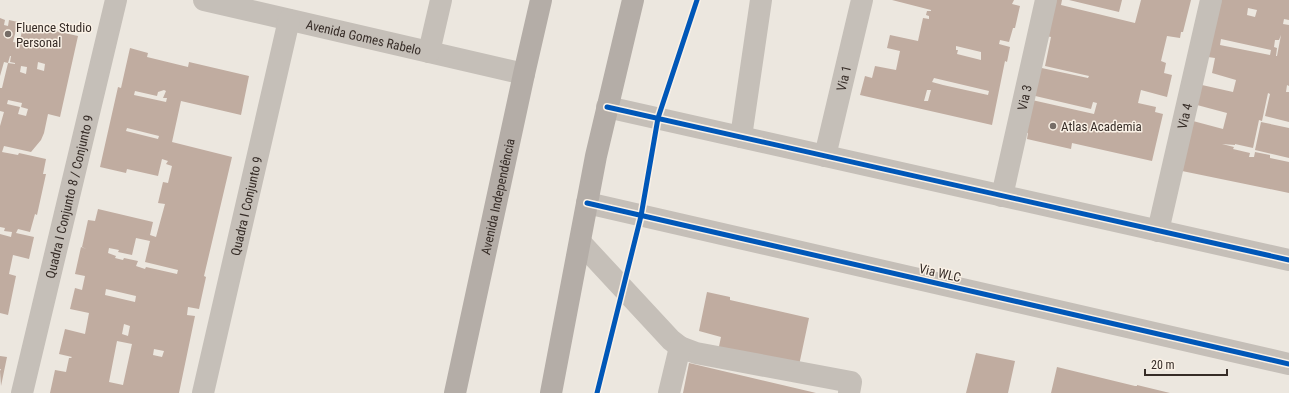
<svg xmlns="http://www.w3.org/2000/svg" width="1289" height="393" font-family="'Roboto Condensed',sans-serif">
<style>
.building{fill:#c0aca0;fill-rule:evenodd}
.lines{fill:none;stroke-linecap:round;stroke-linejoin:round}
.minor{stroke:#c5bfb8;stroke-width:22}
.major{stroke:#b4ada7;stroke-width:22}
.cycleway-casing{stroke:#faf1e6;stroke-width:8}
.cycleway{stroke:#0057b8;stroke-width:5}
.poi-dot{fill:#766d67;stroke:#faf1e6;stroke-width:1.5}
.labels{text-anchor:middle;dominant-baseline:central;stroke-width:3;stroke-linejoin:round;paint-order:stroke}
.poi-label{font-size:13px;fill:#362c27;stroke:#faf1e6;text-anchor:start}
.street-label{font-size:13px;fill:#362c27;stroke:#faf1e6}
</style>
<rect width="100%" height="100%" fill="#ece7df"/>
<!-- building -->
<path class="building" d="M892,0h122l-2,4 8,2 -5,22h-2l-4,14 -9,-2 -1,4 11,3 -3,15 -2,-1 -13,64 -132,-30 5,-19 7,2 3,-12 21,4 4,-19 -13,-3 3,-13 28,6 5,-23 6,1v-3l-3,-1 1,-4h4v-1zM956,46l25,6v8l-24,-6 1,-4h-2zM934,78l55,13 -1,4 -45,-10 -11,-3zM927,90h4l-3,11h-4z
M1053,0h9l-1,5 74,18 6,-23h50l-8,32h-2l-1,6 -13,-2 -6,25 5,2 -2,10 8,2 -5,22 -26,-7 -3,13 18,4 -1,5 8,2 -11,47 -80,-18 -1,6 -44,-10 1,-6 -4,-1 8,-32 62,14 3,-11 -4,-1 -2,7 -60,-14 6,-28 51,11 1,-2 -44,-10 6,-29 -5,-1z
M1069,0h53l-3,12z
M1220,0h69v20l-5,-1 -1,5 6,1v61l-2,-1 -1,7h3v30l-24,-6 5,-22 -2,-1 -6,28 -3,-1 -6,28 -18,-4v1l-13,-1 12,3 -1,2 17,4 -1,4h5l1,-5 15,3v3l19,4v31l-107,-22 11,-50 30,8 4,-16 -30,-8 5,-20 31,7 3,-12 -24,-7 3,-15 -7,-1zM1248,8l9,2 -2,7 -8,-2zM1281,35l-4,21h-1l1,-8 -3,-1 1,-7h4zM1221,39l50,11 -1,5 -50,-10z
M0,18l5,2 -1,5 4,1 1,-6 9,2 -5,20 6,1 5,-19 54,12 -18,81 -12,-3 -4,19 -3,7 -10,12 -27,-6 -2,6 16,3 1,-2 27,6 -3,15h3l-9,41 -2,-1 -5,18 -12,-3 -2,4 18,4 -5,22 -16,-4 -4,19 7,2 -8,39 -8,-2v-79l11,3 1,-5 -8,-1 1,-3 -5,-1v-101l4,-14 -4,-1v-23h2l6,-25 7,1v-1l-5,-1 1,-6h-1l-2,7 -4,-1 -4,14zM38,62l7,2 -1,7 -7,-2zM21,66l6,1 -1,7 -6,-2zM8,100l14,3 -1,4 7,2 -2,7 -8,-2 2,-7 -13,-3z
M130,48l18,5 -1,4 41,10 1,-5 60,14 -8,39 -60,-14 -9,41 60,15 -28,119 2,1 -7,32 -11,-2 -1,8 8,1 -16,77h-129l5,-23 11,2 3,-14h2l1,-1 -13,-3 6,-25 20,5 4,-21 -19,-4 5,-21 7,2 3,-14 -10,-2 6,-27 5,2 -4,-2 6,-27 7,1 3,-12 55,13 -3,13 6,2 9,-33 -7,-1 5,-21 5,1 4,-17 -6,-2 2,-3 -6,-2 -4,17 -31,-7 -1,4 -26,-6 18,-80 3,1zM164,90l2,1 -3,7h4l-1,4 -32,-7 1,-4 22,5 1,-4zM127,128l32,8 -1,3 -32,-8zM136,238l14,3 -5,21 33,8 -1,4 -31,-7 -1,2 -9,-3 2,-5 -14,-3 -1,2 -8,-2 1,-2 -8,-3 1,-5 10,2 -1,2 14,3zM106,289l30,7 -1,6 -30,-7zM124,324l6,2 -2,10 -6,-2zM117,341l15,3 -9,41 -14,-3zM154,349l10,2 -2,6 -9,-2z
M1261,122l28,6v30l-34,-8z
M707,292l23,5v3l79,18 -11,52 -80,-19 3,-14 -22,-6z
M976,353l39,8 -7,32h-42z
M0,356l7,1 -6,29 -1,-15 1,-2h-1z
M689,363l123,29 4,1h-133z
M1057,367l78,19h2v-1l33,8h-119z"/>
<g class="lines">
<!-- minor -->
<g class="minor">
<path id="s1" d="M204,0l320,74"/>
<path d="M429,52l12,-52"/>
<path d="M607,107l682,153"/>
<path d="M741,137l20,-137"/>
<path id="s2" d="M825,156l37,-156"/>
<path id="s3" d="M1002,196l44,-196"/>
<path d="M587,203l702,161"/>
<path id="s4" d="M1158,231l53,-231"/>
<path d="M580,242l91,98 9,7 16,6 155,29 -2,11"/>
<path id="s5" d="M22,393l94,-393"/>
<path id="s6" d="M203,393l86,-373"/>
<path d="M669,393l11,-46"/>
</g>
<!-- major -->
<g class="major">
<path id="s7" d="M455,393l69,-319 17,-74"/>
<path d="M551,393l45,-237 37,-156"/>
</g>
<!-- cycleway casing -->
<g class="cycleway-casing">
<path id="cycleway" d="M607,107l682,153
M587,203l702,161
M597,393l44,-177 17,-98 39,-118"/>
</g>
<!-- cycleway -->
<use href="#cycleway" class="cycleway"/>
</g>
<!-- markers -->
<g class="poi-dot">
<circle cx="8" cy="34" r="4"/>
<circle cx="1053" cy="126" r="4"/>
</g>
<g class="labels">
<!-- poi labels -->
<g class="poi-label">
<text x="16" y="27">Fluence Studio<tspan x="16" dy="15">Personal</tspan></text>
<text x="1061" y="126">Atlas Academia</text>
</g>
<!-- street labels -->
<g class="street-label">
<text stroke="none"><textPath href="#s1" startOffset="164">Avenida Gomes Rabelo</textPath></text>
<text stroke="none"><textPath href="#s2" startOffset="80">Via 1</textPath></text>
<text stroke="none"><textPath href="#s3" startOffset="101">Via 3</textPath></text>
<text stroke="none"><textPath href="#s4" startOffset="118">Via 4</textPath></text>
<text stroke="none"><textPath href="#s5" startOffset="202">Quadra I Conjunto 8 / Conjunto 9</textPath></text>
<text stroke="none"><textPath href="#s7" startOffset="201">Avenida Independência</textPath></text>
<text stroke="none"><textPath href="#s6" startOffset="192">Quadra I Conjunto 9</textPath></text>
<text transform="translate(940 273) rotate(13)">Via WLC</text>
</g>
</g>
<!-- scale -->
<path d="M1145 369v6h82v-6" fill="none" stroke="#362c27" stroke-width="2"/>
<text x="1151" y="369" font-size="12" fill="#362c27" stroke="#faf1e6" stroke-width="3" paint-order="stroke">20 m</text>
</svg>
